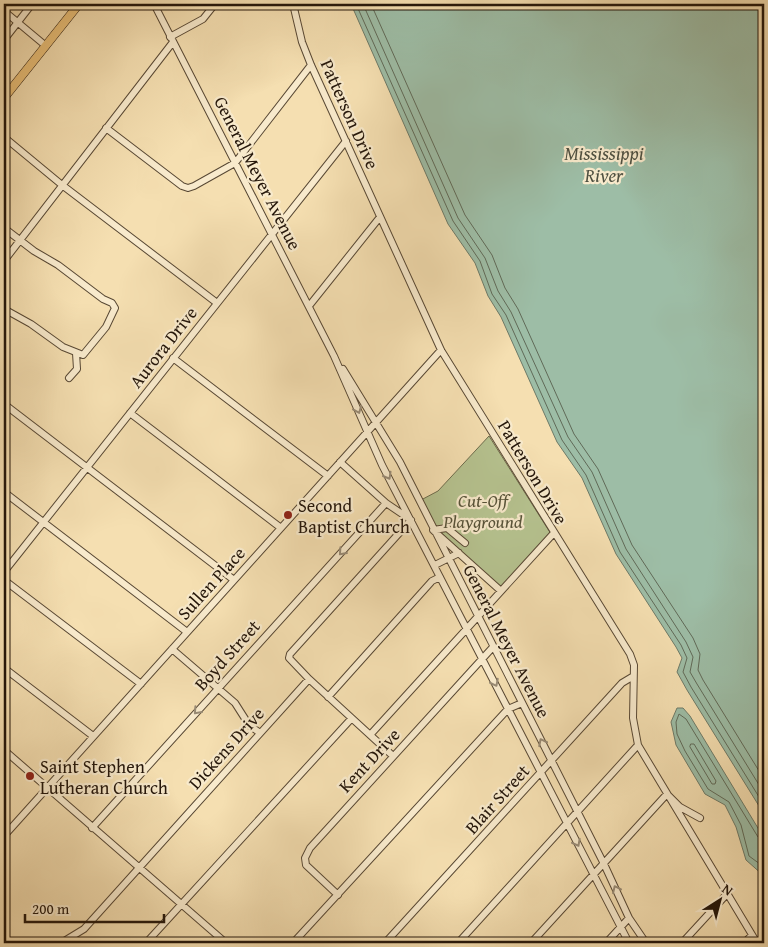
<svg xmlns="http://www.w3.org/2000/svg" width="768" height="947" font-family="'Gentium Book Plus',serif">
<style>
.green{fill:#b6c390;stroke:#6d6c4d}
.water{fill:#9dbda6;stroke:#6d7a68}
.lines{fill:none;stroke-linecap:round;stroke-linejoin:round}
.shore{stroke:#606a58;stroke-width:1}
.minor-casing{stroke:#584834;stroke-width:8}
.major-casing{stroke:#24160a;stroke-width:9}
.minor{stroke:#f8eacc;stroke-width:6}
.major{stroke:#eac078;stroke-width:8}
.oneway{stroke:#998b75}
.poi-dot{fill:#8f2418;stroke:#f8eacc;stroke-width:2}
.labels{text-anchor:middle;dominant-baseline:central;stroke-width:4.5;stroke-linejoin:round;paint-order:stroke}
.street-label{font-size:18px;fill:#24160a;stroke:#f8eacc}
.park-label{font-size:18px;font-style:italic;fill:#575339;stroke:#f8eacc}
.poi-label{font-size:18px;fill:#24160a;stroke:#f8eacc;text-anchor:start}
.water-label{font-size:19px;font-style:italic;fill:#4e5041;stroke:#f8eacc}
</style>
<rect width="100%" height="100%" fill="#f5dfb1"/>
<filter id="stains"><feTurbulence type="fractalNoise" baseFrequency=".004" numOctaves="4"/><feColorMatrix values="0 0 0 0 .2 0 0 0 0 .09 0 0 0 0 .02 0 0 0 .5 -.17"/></filter>
<radialGradient id="worn" r=".72"><stop offset=".6" stop-color="#630" stop-opacity="0"/><stop offset="1" stop-color="#630" stop-opacity=".3"/></radialGradient>
<!-- green -->
<path class="green" d="M489,436l62,98 -50,54 -62,-57 -18,-31 17,-9z"/>
<!-- water -->
<path class="water" d="M351,4h413v810l-77,-124 -10,-18 5,-14 -6,-11 -60,-93 -34,-76 -25,-36 -56,-125 -13,-21 -13,-33 -27,-39z
M677,708h6l7,8 74,122v38l-18,-16 -10,-33 -11,-22 -20,-11 -29,-49 -5,-23z"/>
<g class="lines">
<!-- shore -->
<path class="shore" d="M356,4l97,217 27,40 12,33 14,21 56,125 24,35 34,77 61,93 6,13 -4,14 8,15 73,118
M363,4l95,214 27,40 13,33 13,21 57,125 24,35 34,77 60,93 7,15 -3,15 7,12 67,109
M371,4l94,211 27,40 13,33 13,21 56,125 24,35 34,76 61,93 7,16 -2,16 5,10 61,99
M691,744h3l22,37 -1,3h-3l-22,-37z
M764,840l-6,-3 -72,-118 -7,-5 -3,8 1,12 8,17 23,38 21,13 12,23 8,31 15,11"/>
<!-- minor casing -->
<g class="minor-casing">
<path id="minor" d="M154,4l180,352 48,109 247,478
M293,4l9,38 9,23 130,285 189,304 4,11 -1,53 5,27 119,198
M4,11l42,35
M170,37l33,-18 12,-15
M4,40l28,-36
M106,128l76,58 6,2 6,-2 41,-23 76,-98
M4,137l58,48 155,118
M4,228l30,23 24,14 45,34 9,4 3,5 -9,19 -23,28 -20,-8 -32,-23 -27,-15
M4,261l169,-219
M309,306l71,-89
M173,358l155,118
M343,369l57,93 204,402 25,54 17,25
M69,378l8,-9 -1,-16
M4,404l230,176
M130,413l151,115
M340,462l46,41 25,17 -121,134 -1,4 20,21 84,77
M4,492l183,140
M433,530l14,-2 18,15
M434,531l67,60
M435,565l24,-12
M4,572l342,-431
M4,580l137,104
M172,649l63,54 14,22 11,8
M4,668l89,68
M328,697l104,-116 8,-4
M370,735l183,-201
M4,750l222,193
M92,828l294,-325
M4,836l437,-486
M338,895l-32,-30 -1,-7 5,-10 183,-201
M61,943l23,-14 225,-250
M146,943l205,-224
M293,943l215,-234 14,-6
M385,943l237,-260 10,-6
M458,943l180,-198
M531,943l136,-149 13,13 20,11
M606,943l23,-25
M682,943l45,-49
M744,943l8,-8"/>
</g>
<!-- major casing -->
<g class="major-casing">
<path id="major" d="M4,98l75,-94"/>
</g>
<!-- minor -->
<use href="#minor" class="minor"/>
<!-- major -->
<use href="#major" class="major"/>
</g>
<!-- one-way arrows -->
<defs><path id="oneway-chevron" d="M-2-3.5L2.5 0L-2 3.5" fill="none" stroke-width="1.6" stroke-linecap="round" stroke-linejoin="round" transform="scale(1.25)"/></defs>
<g class="oneway">
<use href="#oneway-chevron" transform="translate(358 410) rotate(68)"/>
<use href="#oneway-chevron" transform="translate(388 476) rotate(60)"/>
<use href="#oneway-chevron" transform="translate(342 552) rotate(132)"/>
<use href="#oneway-chevron" transform="translate(495 683) rotate(63)"/>
<use href="#oneway-chevron" transform="translate(197 711) rotate(132)"/>
<use href="#oneway-chevron" transform="translate(542 742) rotate(-117)"/>
<use href="#oneway-chevron" transform="translate(577 843) rotate(62)"/>
<use href="#oneway-chevron" transform="translate(616 889) rotate(-115)"/>
</g>
<!-- markers -->
<g class="poi-dot">
<circle cx="288" cy="515" r="5"/>
<circle cx="30" cy="776" r="5"/>
</g>
<g class="labels">
<!-- street labels -->
<g class="street-label">
<text transform="translate(350 114) rotate(66)">Patterson Drive</text>
<text transform="translate(258 173) rotate(63)">General Meyer Avenue</text>
<text transform="translate(163 347) rotate(-52)">Aurora Drive</text>
<text transform="translate(533 472) rotate(59)">Patterson Drive</text>
<text transform="translate(211 583) rotate(-48)">Sullen Place</text>
<text transform="translate(507 641) rotate(63)">General Meyer Avenue</text>
<text transform="translate(227 655) rotate(-48)">Boyd Street</text>
<text transform="translate(226 748) rotate(-48)">Dickens Drive</text>
<text transform="translate(369 760) rotate(-47)">Kent Drive</text>
<text transform="translate(497 799) rotate(-48)">Blair Street</text>
</g>
<!-- park labels -->
<g class="park-label">
<text x="483" y="500">Cut-Off<tspan x="483" dy="21">Playground</tspan></text>
</g>
<!-- poi labels -->
<g class="poi-label">
<text x="298" y="505">Second<tspan x="298" dy="21">Baptist Church</tspan></text>
<text x="40" y="766">Saint Stephen<tspan x="40" dy="21">Lutheran Church</tspan></text>
</g>
<!-- water labels -->
<g class="water-label">
<text x="604" y="153">Mississippi<tspan x="604" dy="22">River</tspan></text>
</g>
</g>
<!-- margin -->
<rect width="768" height="947" fill="none" stroke="#f5dfb1" stroke-width="20"/>
<rect x="5" y="5" width="758" height="937" fill="none" stroke="#24160a" stroke-width="2.5"/>
<rect x="10" y="10" width="748" height="927" fill="none" stroke="#24160a"/>
<!-- north arrow -->
<g transform="translate(720 900) rotate(36)" stroke="#f8eacc" stroke-width="4" paint-order="stroke">
<path d="M0-4L9 19L0 12L-9 19Z" fill="#24160a"/>
<text y="-8" font-size="14" font-weight="bold" text-anchor="middle" fill="#24160a">N</text>
</g>
<!-- scale -->
<path d="M25 914v8h139v-8" fill="none" stroke="#24160a" stroke-width="2.5"/>
<text x="32" y="914" font-size="15" fill="#24160a" stroke="#f8eacc" stroke-width="4" paint-order="stroke">200 m</text>
<rect width="100%" height="100%" filter="url(#stains)"/>
<rect width="100%" height="100%" fill="url(#worn)"/>
</svg>
